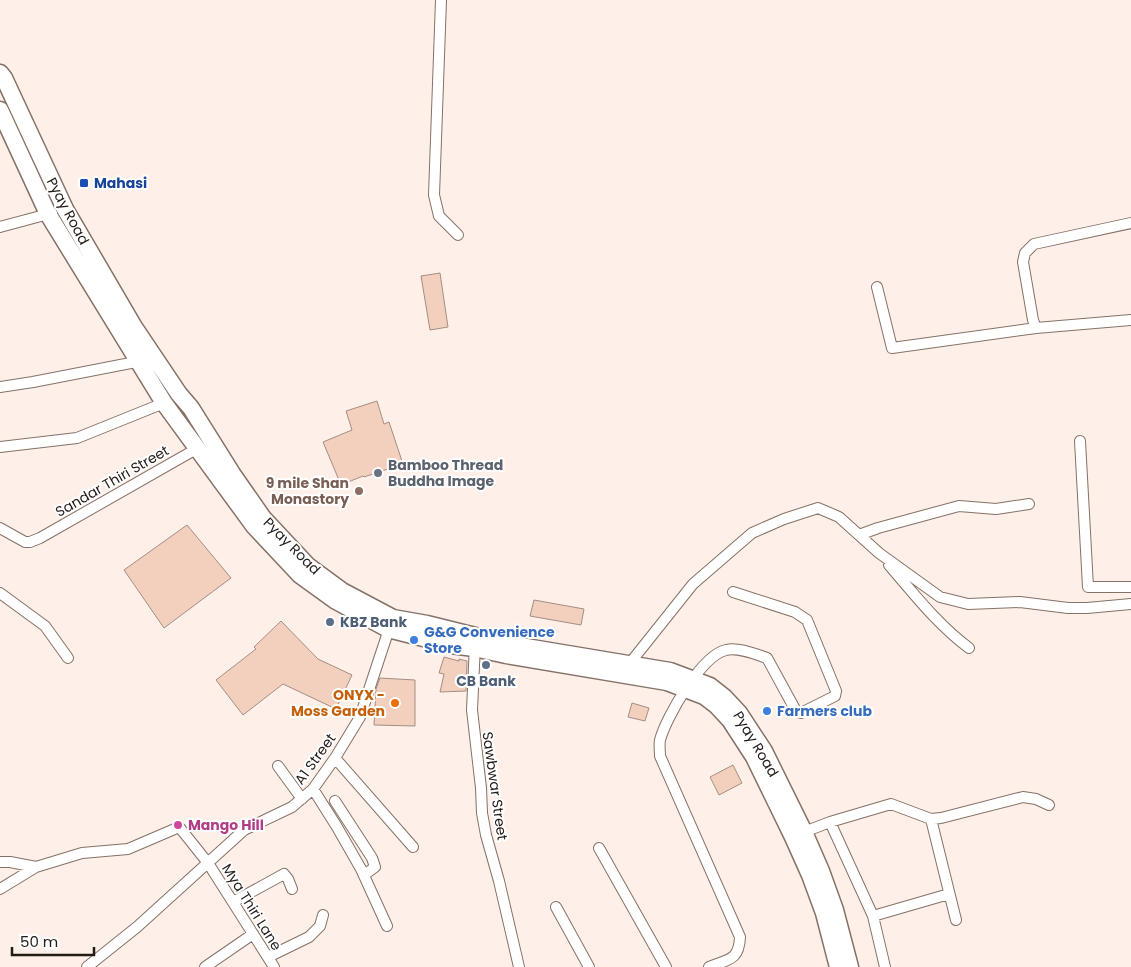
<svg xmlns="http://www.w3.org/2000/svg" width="1131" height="967" font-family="Poppins,sans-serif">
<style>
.building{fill:#f3cfbd;stroke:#a48e83}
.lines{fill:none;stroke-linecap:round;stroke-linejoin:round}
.minor-casing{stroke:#867166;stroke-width:12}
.trunk-casing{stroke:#867166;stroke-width:19}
.minor{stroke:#fff;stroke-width:10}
.trunk{stroke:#fff;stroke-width:16}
.transit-dot{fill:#1a4fb4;stroke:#fff;stroke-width:2}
.worship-dot{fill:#6b7280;stroke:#fff;stroke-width:2}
.education-dot{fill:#8d6e63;stroke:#fff;stroke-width:2}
.service-dot{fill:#5c6f8a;stroke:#fff;stroke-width:2}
.shop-dot{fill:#3f7fe0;stroke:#fff;stroke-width:2}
.food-dot{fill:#e8710a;stroke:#fff;stroke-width:2}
.hotel-dot{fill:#d1479c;stroke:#fff;stroke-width:2}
.labels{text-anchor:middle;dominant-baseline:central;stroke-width:4;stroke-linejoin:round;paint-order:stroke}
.transit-label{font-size:14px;font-weight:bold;fill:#164399;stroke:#fff;text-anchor:start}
.street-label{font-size:14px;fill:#231b17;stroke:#fff}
.worship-label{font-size:14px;font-weight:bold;fill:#5b616d;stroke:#fff;text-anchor:start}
.education-label{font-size:14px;font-weight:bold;fill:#785e54;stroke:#fff;text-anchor:end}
.service-label{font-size:14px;font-weight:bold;fill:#4e5e75;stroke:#fff;text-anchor:start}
.shop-label{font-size:14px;font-weight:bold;fill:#366cbe;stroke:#fff;text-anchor:start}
.food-label{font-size:14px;font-weight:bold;fill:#c56008;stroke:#fff;text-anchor:end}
.hotel-label{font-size:14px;font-weight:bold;fill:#b23c85;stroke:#fff;text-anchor:start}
</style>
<rect width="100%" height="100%" fill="#fef0e8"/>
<!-- building -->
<path class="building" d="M440,273l8,54 -18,3 -9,-54z
M377,401l7,23 5,-2 14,42 -39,13 -1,-1 -22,9 -18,-43 29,-12 -6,-19z
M187,525l44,53 -67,50 -40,-58z
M534,600l50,9 -3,16 -51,-9z
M281,621l37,38 34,16 -16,34 -53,-25 -40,31 -27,-35 40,-31 -2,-2z
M444,657l15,4v-2l8,2 -1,30 -26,1 4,-18 -5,-1z
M380,678l35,2v46l-41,-1 2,-36z
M632,703l17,5 -4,13 -17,-4z
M733,765l9,18 -23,12 -9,-18z"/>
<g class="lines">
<!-- minor casing -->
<g class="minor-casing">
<path id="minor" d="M441,0l-7,195 5,21 19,19
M1131,223l-97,21 -9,9 -2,9 10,58 3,8 95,-8
M0,227l52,-14
M877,287l15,61 144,-20
M0,387l33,-5 108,-21
M1080,441l8,146h43
M0,447l77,-9 87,-35
M0,528l25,14h5l10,-4 158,-90
M859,535l19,-7 81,-22 37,3 33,-5
M889,565c25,29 49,60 80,83
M0,593l45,33 23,32
M475,644l-3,66 9,78 1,25 4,22 13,46 20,86
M629,668l1,-5 63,-79 59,-51 32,-14 34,-11 21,9 40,36 61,44 28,7 52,-2 48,6h19l44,-4
M335,758l78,89
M278,766l24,33
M313,789l24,38 24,42 26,57
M335,801l37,57 3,9 -11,8
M931,819l25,101
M830,822l43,94 12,51
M804,832l26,-10 61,-18 40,15 10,-1 82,-21 13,2 13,6
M599,848l67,119
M0,862h10l26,5 46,-14 46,-4 49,-21h3l28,35 66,104
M0,889l36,-22
M233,902l51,-28 4,5 4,10
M556,907l33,60
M873,916l76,-22
M268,957l41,-20 11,-11 3,-11
M87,967l50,-40 107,-97 48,-23 21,-18 22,-31 25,-41 30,-91
M205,967l48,-33
M709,967c19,-8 30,-6 31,-30l-80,-181c0,-5 -1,-11 0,-16 6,-23 42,-85 66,-90 12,-3 29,4 41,8l29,53 5,2 34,-17 1,-5 -29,-71 -12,-8 -62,-20"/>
</g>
<!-- trunk casing -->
<g class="trunk-casing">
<path id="trunk" d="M0,73l4,5 61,131 69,118 45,67 12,14 42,67 30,43 45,48 34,25 51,27 34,6 81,20 162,27 40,15 14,11 15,16 25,38 40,81 17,39 14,39 15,57
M0,110l48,104 116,189 90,123 46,49 36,26 52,28 63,16 23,3 32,7 161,27 37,14 13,10 13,14 24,37 39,80 17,38 14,38 14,54"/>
</g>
<!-- minor -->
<use href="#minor" class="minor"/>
<!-- trunk -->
<use href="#trunk" class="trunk"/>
</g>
<!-- markers -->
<rect class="transit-dot" x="79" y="178" width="10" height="10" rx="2.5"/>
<circle class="worship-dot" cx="378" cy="473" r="5"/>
<circle class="education-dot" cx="359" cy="491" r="5"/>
<g class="service-dot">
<circle cx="330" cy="622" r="5"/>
<circle cx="486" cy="665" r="5"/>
</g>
<g class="shop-dot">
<circle cx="414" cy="640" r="5"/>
<circle cx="767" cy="711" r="5"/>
</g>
<circle class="food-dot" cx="395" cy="703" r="5"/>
<circle class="hotel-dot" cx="178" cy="825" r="5"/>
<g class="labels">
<!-- transit labels -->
<g class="transit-label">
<text x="94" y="183">Mahasi</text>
</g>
<!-- street labels -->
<g class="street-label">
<text transform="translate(68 211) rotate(62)">Pyay Road</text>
<text transform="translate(112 481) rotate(-30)">Sandar Thiri Street</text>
<text transform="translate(292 546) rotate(45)">Pyay Road</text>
<text transform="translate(756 744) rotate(59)">Pyay Road</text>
<text transform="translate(315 759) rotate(-54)">A1 Street</text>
<text transform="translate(495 786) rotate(82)">Sawbwar Street</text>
<text transform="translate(252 907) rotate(58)">Mya Thiri Lane</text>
</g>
<!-- worship labels -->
<g class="worship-label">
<text x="388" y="465">Bamboo Thread<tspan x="388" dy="16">Buddha Image</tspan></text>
</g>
<!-- education labels -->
<g class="education-label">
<text x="349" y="483">9 mile Shan<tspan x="349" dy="16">Monastory</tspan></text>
</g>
<!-- service labels -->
<g class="service-label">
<text x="340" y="622">KBZ Bank</text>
<text x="486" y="681" text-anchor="middle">CB Bank</text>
</g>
<!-- shop labels -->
<g class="shop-label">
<text x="424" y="632">G&amp;G Convenience<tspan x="424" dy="16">Store</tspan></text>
<text x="777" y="711">Farmers club</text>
</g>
<!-- food labels -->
<g class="food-label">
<text x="385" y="695">ONYX -<tspan x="385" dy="16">Moss Garden</tspan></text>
</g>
<!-- hotel labels -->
<g class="hotel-label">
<text x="188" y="825">Mango Hill</text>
</g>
</g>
<!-- scale -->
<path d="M12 947v8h82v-8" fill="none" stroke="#231b17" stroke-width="2.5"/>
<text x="20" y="947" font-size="15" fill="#231b17" stroke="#ffffff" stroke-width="4" paint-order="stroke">50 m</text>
</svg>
